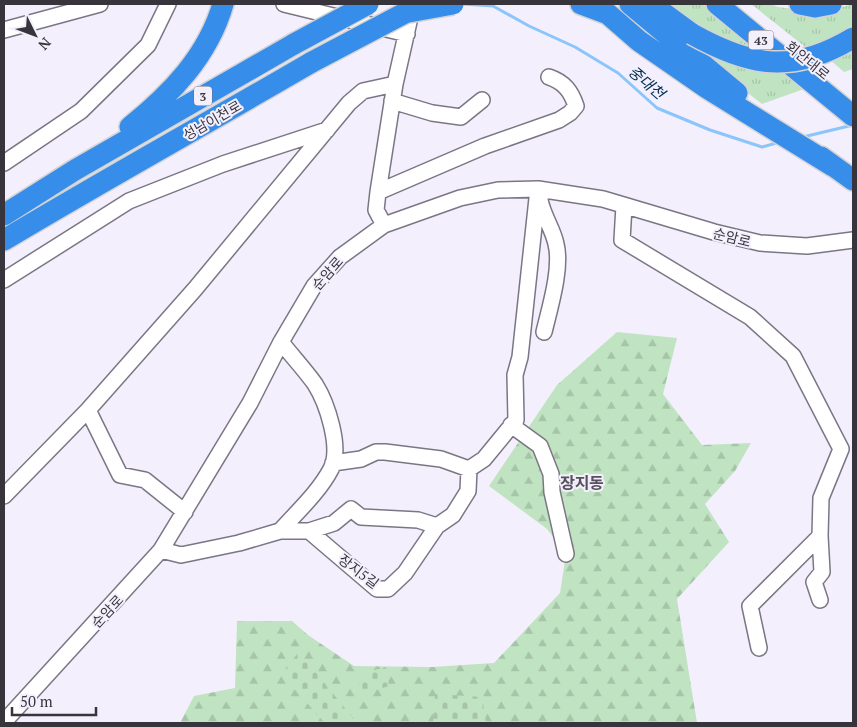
<svg xmlns="http://www.w3.org/2000/svg" width="857" height="727" font-family="'PT Serif','Noto Sans KR',serif">
<style>
.grass{fill:url(#grass-tufts)}
.forest{fill:url(#forest-firs)}
.cemetery{fill:url(#cemetery-stones)}
.lines{fill:none;stroke-linecap:round;stroke-linejoin:round}
.stream{stroke:#8bc5fa;stroke-width:3}
.minor-casing{stroke:#7b7683;stroke-width:18}
.highway-casing{stroke:#d3d3d4;stroke-width:24}
.minor{stroke:#fff;stroke-width:15}
.highway{stroke:#368dea;stroke-width:21}
.highway-bridge-casing{stroke:#d3d3d4;stroke-width:24;stroke-linecap:butt}
.highway-bridge{stroke:#368dea;stroke-width:21}
.labels{text-anchor:middle;dominant-baseline:central;stroke-width:4;stroke-linejoin:round;paint-order:stroke}
.shield{fill:#f4effd;stroke:#706d75;stroke-width:1}
.shield-label{font-size:12px;font-weight:bold;fill:#37353b}
.street-label{font-size:14px;fill:#37353b;stroke:#f4effd}
.water-label{font-size:15px;font-style:italic;fill:#022e50;stroke:#f4effd}
.quarter-label{font-size:16px;font-weight:bold;fill:#56515d;stroke:#f4effd}
</style>
<defs>
<pattern id="grass-tufts" width="24" height="20" patternUnits="userSpaceOnUse" patternTransform="scale(1.25)"><rect width="24" height="20" fill="#c0e4c1"/><path d="M3 7l-1-3M5 7V3M7 7l1-3M15 17l-1-3M17 17v-4M19 17l1-3" fill="none" stroke="#a6c4a7"/></pattern>
<pattern id="forest-firs" width="22" height="20" patternUnits="userSpaceOnUse" patternTransform="scale(1.25)"><rect width="22" height="20" fill="#c0e4c1"/><path d="M5 1l3.5 6h-7zM16 11l3.5 6h-7z" fill="#a6c4a7"/></pattern>
<pattern id="cemetery-stones" width="16" height="16" patternUnits="userSpaceOnUse" patternTransform="scale(1.25)"><rect width="16" height="16" fill="#c0e4c1"/><path d="M2 7V4a2 2 0 0 1 4 0v3zM10 15v-3a2 2 0 0 1 4 0v3z" fill="#a6c4a7"/></pattern>
</defs>
<rect width="100%" height="100%" fill="#f4effd"/>
<!-- grass -->
<path class="grass" d="M663,4h40l60,50 -26,-4z
M751,4h20l7,3 41,6 34,-9v24l-44,22z
M689,47l95,22 20,20 -42,15z
M853,48v21l-9,3 -15,-13z"/>
<!-- forest -->
<path class="forest" d="M617,332l60,6 -14,56 39,51 49,-2 -16,28 -30,33 24,38 -52,57 20,124h-517l14,-27 41,-8 2,-67h55l16,14 46,31 78,1 62,-4 66,-70 6,-39 -19,-25 -58,-43 68,-101z"/>
<!-- cemetery -->
<path class="cemetery" d="M299,652l58,71h-32l-44,-49z
M386,667l3,19 -29,9v-21z
M435,694l47,3 4,26h-53z"/>
<g class="lines">
<!-- stream -->
<path class="stream" d="M463,4l30,2 36,20 46,21 43,26 39,35 53,22 52,17 18,-5
M803,137l50,-12"/>
<!-- minor casing -->
<g class="minor-casing">
<path id="minor" d="M284,4l123,30
M4,30l96,-26
M392,101l40,12 29,4 21,-17
M4,163l77,-52 67,-66 20,-41
M378,192l107,-46 74,-26 11,-7 6,-7c-5,-15 -12,-24 -27,-29
M540,200c3,16 13,29 16,44 6,24 -6,63 -12,88
M624,206l-2,34 128,77 43,39 48,93 -20,49 -1,38 -70,70 9,42
M384,225l-8,-15 2,-18 17,-108 18,-80
M4,280l125,-79 94,-37 104,-34
M88,410l32,65 25,5 40,32
M511,425l29,21 11,28 1,18 14,62
M333,463l28,-4 15,-7h9l56,7 28,10
M4,496l84,-86 107,-121 154,-186 14,-12 32,-7
M280,531c17,-19 39,-39 51,-62 11,-21 -4,-66 -16,-85 -10,-14 -23,-28 -34,-42
M309,531l25,-8 17,-14 10,8 57,3 19,6
M161,550l20,5 58,-12 41,-12h29l68,58h11l17,-16 32,-47 16,-11 15,-24 1,-22 15,-10 32,-39 -1,-45 5,-18 18,-168
M820,600l-6,-18 8,-10 -2,-36
M4,722l157,-172 89,-147 31,-61 33,-56 26,-29 44,-32 76,-27 38,-8 40,-1 65,10 111,33 46,11 47,3 46,-6"/>
</g>
<!-- highway casing -->
<g class="highway-casing">
<path id="highway" d="M581,4l27,10 31,27 68,47 126,78
M630,4l107,89
M655,4l7,8 30,22
M717,4l136,112
M800,4l15,3 16,-3
M130,127c41,-33 78,-71 93,-123
M821,157l32,23
M4,215l71,-45 219,-126
M4,240c102,-61 205,-118 308,-178"/>
</g>
<!-- minor -->
<use href="#minor" class="minor"/>
<!-- highway -->
<use href="#highway" class="highway"/>
<!-- highway-bridge casing -->
<g class="highway-bridge-casing">
<path id="highway-bridge" d="M409,12l44,-8
M692,34c59,33 101,40 161,4
M294,44l74,-40
M312,62l110,-58"/>
</g>
<!-- highway-bridge -->
<use href="#highway-bridge" class="highway-bridge"/>
</g>
<g class="labels">
<!-- shield labels -->
<g class="shield">
<rect x="748.5" y="30.5" width="25" height="19" rx="4"/>
<rect x="194" y="86.5" width="18" height="19" rx="4"/>
</g>
<g class="shield-label">
<text x="761" y="40">43</text>
<text x="203" y="96">3</text>
</g>
<!-- street labels -->
<g class="street-label">
<text transform="translate(808 60) rotate(39)">회안대로</text>
<text transform="translate(212 120) rotate(-30)">성남이천로</text>
<text transform="translate(732 237) rotate(14)">순암로</text>
<text transform="translate(327 273) rotate(-49)">순암로</text>
<text transform="translate(359 571) rotate(37)">장지5길</text>
<text transform="translate(107 611) rotate(-47)">순암로</text>
</g>
<!-- water labels -->
<g class="water-label">
<text transform="translate(647 82) rotate(40)">중대천</text>
</g>
<!-- quarter labels -->
<g class="quarter-label">
<text x="582" y="483">장지동</text>
</g>
</g>
<!-- border -->
<rect width="857" height="727" fill="none" stroke="#37353b" stroke-width="10"/>
<!-- north arrow -->
<g transform="translate(35 35) rotate(132)" stroke="#f4effd" stroke-width="4" paint-order="stroke">
<path d="M0-4L9 19L0 12L-9 19Z" fill="#37353b"/>
<text y="-8" font-size="14" font-weight="bold" text-anchor="middle" fill="#37353b">N</text>
</g>
<!-- scale -->
<path d="M12 707v8h84v-8" fill="none" stroke="#37353b" stroke-width="2.5"/>
<text x="20" y="707" font-size="15" fill="#37353b" stroke="#f4effd" stroke-width="4" paint-order="stroke">50 m</text>
</svg>
